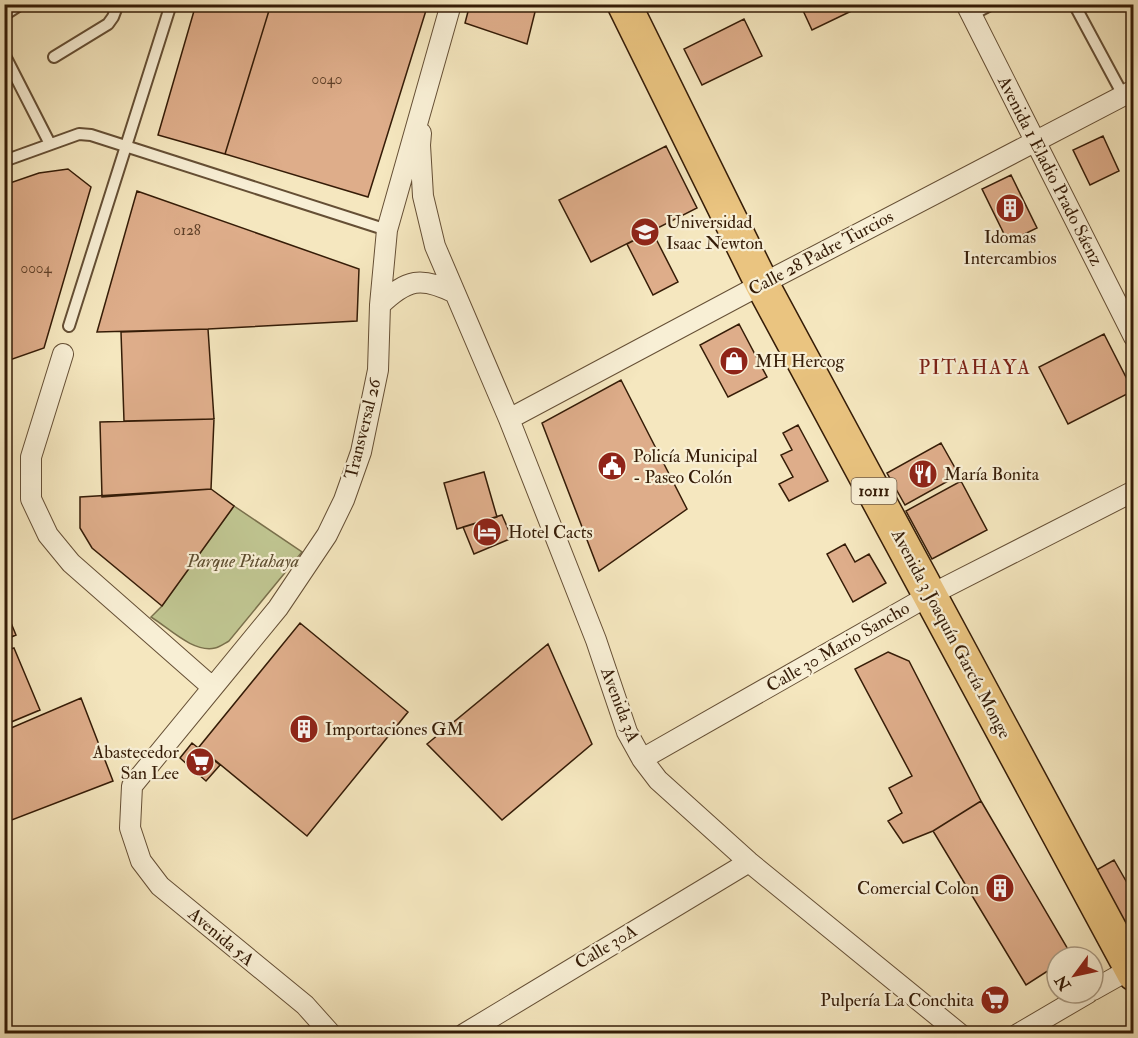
<svg xmlns="http://www.w3.org/2000/svg" width="1138" height="1038" font-family="'IM FELL Double Pica',serif">
<style>
.green{fill:#bfc490;stroke:#7a704c;stroke-width:1.5}
.building{fill:#dead8a;stroke:#351c07;stroke-width:1.5}
.lines{fill:none;stroke-linecap:round;stroke-linejoin:round}
.lane-casing{stroke:#654f35;stroke-width:14}
.street-casing{stroke:#654f35;stroke-width:22}
.highway-casing{stroke:#351c07;stroke-width:36}
.lane{stroke:#f8efd5;stroke-width:10}
.street{stroke:#f8efd5;stroke-width:20}
.highway{stroke:#eac480;stroke-width:33}
.labels{text-anchor:middle;dominant-baseline:central;stroke-width:4.5;stroke-linejoin:round;paint-order:stroke}
.number-label{font-size:15px;fill:#5f4028}
.shield{fill:#f8efd5;stroke:#705b45;stroke-width:1.5}
.shield-label{font-size:16px;font-weight:bold;fill:#351c07}
.street-label{font-size:18px;fill:#351c07;stroke:#f8efd5}
.poi-label{font-size:18px;fill:#351c07;stroke:#f8efd5;text-anchor:start}
.park-label{font-size:18px;font-style:italic;fill:#5e4e30;stroke:#f8efd5}
.neighbourhood-label{font-size:20px;letter-spacing:1.5px;fill:#7a1f14;stroke:#f8efd5}
</style>
<rect width="100%" height="100%" fill="#f5e7bf"/>
<filter id="stains"><feTurbulence type="fractalNoise" baseFrequency=".00333" numOctaves="4"/><feColorMatrix values="0 0 0 0 .2 0 0 0 0 .09 0 0 0 0 .02 0 0 0 .5 -.17"/></filter>
<radialGradient id="worn" r=".72"><stop offset=".6" stop-color="#630" stop-opacity="0"/><stop offset="1" stop-color="#630" stop-opacity=".3"/></radialGradient>
<!-- green -->
<path class="green" d="M234,506l68,46 -73,89c-4,2 -9,6 -14,7 -22,5 -46,-20 -64,-31l11,-11z"/>
<!-- building -->
<path class="building" d="M196,4h75l-46,150 -67,-19z
M271,4h157l-60,193 -143,-43z
M470,4h67l-10,40 -62,-21z
M800,4h66l-54,26z
M744,19l18,37 -60,29 -18,-36z
M1103,136l16,35 -29,14 -17,-35z
M666,146l31,62 -106,54 -32,-62z
M68,169l23,18 -47,161 -40,14v-177l35,-12z
M1011,175l26,53 -29,14 -26,-53z
M137,191l222,78 -2,52 -149,8 -111,3z
M652,231l26,51 -25,13 -26,-51z
M739,324l28,53 -39,20 -28,-52z
M208,329l6,90 -90,2 -3,-89z
M1104,334l29,57 -65,33 -29,-57z
M621,380l66,129 -88,62 -57,-148z
M214,419l-3,70 -109,8 -2,-75z
M798,425l30,56 -39,20 -10,-17 14,-7 -12,-22 11,-5 -9,-17z
M941,443l18,32 -54,30 -18,-32z
M484,472l13,45 -40,12 -13,-46z
M961,481l26,49 -55,29 -26,-48z
M211,489l23,17 -72,100 -70,-58 -12,-20v-31z
M502,515l10,23 -38,16 -11,-27z
M845,544l10,18 14,-8 17,29 -33,19 -26,-48z
M4,606l12,29 -12,5z
M300,623l108,89 -101,124 -108,-89z
M548,644l44,100 -90,76 -75,-76z
M14,648l26,62 -36,15v-74z
M888,652l21,9 72,140 -48,30 -30,12 -15,-22 14,-8 -13,-25 23,-12 -57,-107z
M81,698l32,83 -109,42v-92z
M192,743l28,22 -14,16 -26,-23z
M981,801l91,155 -15,1v8l-31,20 -93,-154z
M1114,860l20,35v37l-5,3 -36,-63z"/>
<g class="lines">
<!-- lane casing -->
<g class="lane-casing">
<path id="lane" d="M1074,4l49,91
M4,15l17,-11
M971,15l21,-11
M4,54l46,90
M54,57l54,-33 5,-7 5,-13
M4,161l75,-27 12,1 296,95
M69,326l102,-322"/>
</g>
<!-- street casing -->
<g class="street-casing">
<path id="street" d="M966,4l168,333
M421,133l-1,12 3,51 12,50 74,173 87,221 31,92 15,27 16,21 91,82 211,172
M380,305c27,-26 41,-29 75,-12
M63,354l-32,103v42l17,36 23,28 141,124
M509,419l253,-135 372,-194
M642,759l288,-164 204,-104
M1093,990l41,-23
M331,1034l-26,-29 -145,-119 -19,-25 -11,-33 2,-42 146,-178 49,-73 17,-35 17,-48 17,-82 2,-65 7,-75 64,-226
M464,1034l285,-172
M1018,1034l70,-41"/>
</g>
<!-- highway casing -->
<g class="highway-casing">
<path id="highway" d="M624,4l138,280 372,690"/>
</g>
<!-- lane -->
<use href="#lane" class="lane"/>
<!-- street -->
<use href="#street" class="street"/>
<!-- highway -->
<use href="#highway" class="highway"/>
</g>
<!-- icons -->
<defs>
<g id="building-disc" transform="scale(1.5)"><circle r="9.5" fill="#8f2418" stroke="#f8efd5"/><path d="M-4-6H4V6H1V3H-1V6H-4ZM-2.5-4.3h1.7v1.8h-1.7ZM.8-4.3h1.7v1.8H.8ZM-2.5-1h1.7V.8h-1.7ZM.8-1h1.7V.8H.8Z" fill="#fff"/></g>
<g id="university-disc" transform="scale(1.5)"><circle r="9.5" fill="#8f2418" stroke="#f8efd5"/><path d="M0-5L7-2L0 1L-7-2ZM-4 1L0 2.5L4 1V4Q0 6-4 4Z" fill="#fff"/></g>
<g id="shop-disc" transform="scale(1.5)"><circle r="9.5" fill="#8f2418" stroke="#f8efd5"/><path d="M-5-2.5h2.3a2.7 3.5 0 0 1 5.4 0H5L5.5 6h-11ZM-1.5-2.5h3a1.5 2.3 0 0 0-3 0Z" fill="#fff"/></g>
<g id="civic-disc" transform="scale(1.5)"><circle r="9.5" fill="#8f2418" stroke="#f8efd5"/><path d="M-.6-6.5H3V-4.5H.6V-3L4-1V1h2V6H-6V1h2V-1L-.6-3ZM-1.2 2.5V6h2.4V2.5Z" fill="#fff"/></g>
<g id="restaurant-disc" transform="scale(1.5)"><circle r="9.5" fill="#8f2418" stroke="#f8efd5"/><path d="M-5-6h1v4h1v-4h1v4h1v-4h1v5L-1.5 .5V6h-2V.5L-5-1ZM5-6V6H3V1.5H1.5Q1.5-4 5-6Z" fill="#fff"/></g>
<g id="hotel-disc" transform="scale(1.5)"><circle r="9.5" fill="#8f2418" stroke="#f8efd5"/><path d="M-6-4.5h1.5V1H6V5H4.5V3h-9V5H-6ZM-4 0a1.8 1.8 0 1 1 3.6 0ZM.5 0V-2.5h3Q6-2.5 6 0Z" fill="#fff"/></g>
<g id="supermarket-disc" transform="scale(1.5)"><circle r="9.5" fill="#8f2418" stroke="#f8efd5"/><path d="M-6-5.5h2.5l.6 2H6L4.5 2H-2.5L-4.4-4H-6ZM-1.5 3.2a1.3 1.3 0 1 0 .1 0ZM3 3.2a1.3 1.3 0 1 0 .1 0Z" fill="#fff"/></g>
</defs>
<g fill-rule="evenodd">
<use href="#building-disc" x="1010" y="208"/>
<use href="#university-disc" x="645" y="232"/>
<use href="#shop-disc" x="734" y="361"/>
<use href="#civic-disc" x="612" y="466"/>
<use href="#restaurant-disc" x="923" y="474"/>
<use href="#hotel-disc" x="487" y="532"/>
<use href="#building-disc" x="304" y="729"/>
<use href="#supermarket-disc" x="200" y="762"/>
<use href="#building-disc" x="1000" y="888"/>
<use href="#supermarket-disc" x="995" y="1000"/>
</g>
<g class="labels">
<!-- number labels -->
<g class="number-label">
<text x="327" y="79">0040</text>
<text x="187" y="230">0128</text>
<text x="36" y="268">0004</text>
</g>
<!-- shield labels -->
<rect class="shield" x="851.5" y="478" width="45" height="26" rx="4.5"/>
<g class="shield-label">
<text x="874" y="491">10111</text>
</g>
<!-- street labels -->
<g class="street-label">
<text transform="translate(1050 171) rotate(63)">Avenida 1 Eladio Prado Sáenz</text>
<text transform="translate(821 253) rotate(-28)">Calle 28 Padre Turcios</text>
<text transform="translate(363 429) rotate(-76)">Transversal 26</text>
<text transform="translate(951 634) rotate(62)">Avenida 3 Joaquín García Monge</text>
<text transform="translate(838 647) rotate(-30)">Calle 30 Mario Sancho</text>
<text transform="translate(620 705) rotate(69)">Avenida 3A</text>
<text transform="translate(221 937) rotate(40)">Avenida 5A</text>
<text transform="translate(606 947) rotate(-31)">Calle 30A</text>
</g>
<!-- poi labels -->
<g class="poi-label">
<text x="666" y="222">Universidad<tspan x="666" dy="21">Isaac Newton</tspan></text>
<text x="1010" y="237" text-anchor="middle">Idomas<tspan x="1010" dy="21">Intercambios</tspan></text>
<text x="755" y="361">MH Hercog</text>
<text x="633" y="456">Policía Municipal<tspan x="633" dy="21">- Paseo Colón</tspan></text>
<text x="944" y="474">María Bonita</text>
<text x="508" y="532">Hotel Cacts</text>
<text x="325" y="729">Importaciones GM</text>
<text x="179" y="752" text-anchor="end">Abastecedor<tspan x="179" dy="21">San Lee</tspan></text>
<text x="979" y="888" text-anchor="end">Comercial Colon</text>
<text x="974" y="1000" text-anchor="end">Pulpería La Conchita</text>
</g>
<!-- park labels -->
<g class="park-label">
<text x="243" y="561">Parque Pitahaya</text>
</g>
<!-- neighbourhood labels -->
<g class="neighbourhood-label">
<text x="975" y="367">PITAHAYA</text>
</g>
</g>
<!-- margin -->
<rect width="1138" height="1038" fill="none" stroke="#f5e7bf" stroke-width="24"/>
<rect x="6" y="6" width="1126" height="1026" fill="none" stroke="#351c07" stroke-width="3"/>
<rect x="12" y="12" width="1114" height="1014" fill="none" stroke="#351c07" stroke-width="1.5"/>
<!-- north arrow -->
<g transform="translate(1075 975) rotate(237)"><circle r="28" fill="#f8efd5" stroke="#aa9b83" stroke-width="1.5"/>
<path d="M0-4.5L10 22L0 15L-10 22Z" fill="#8f2418"/>
<text y="-9" font-size="16" font-weight="bold" text-anchor="middle" fill="#351c07">N</text>
</g>
<rect width="100%" height="100%" filter="url(#stains)"/>
<rect width="100%" height="100%" fill="url(#worn)"/>
</svg>
